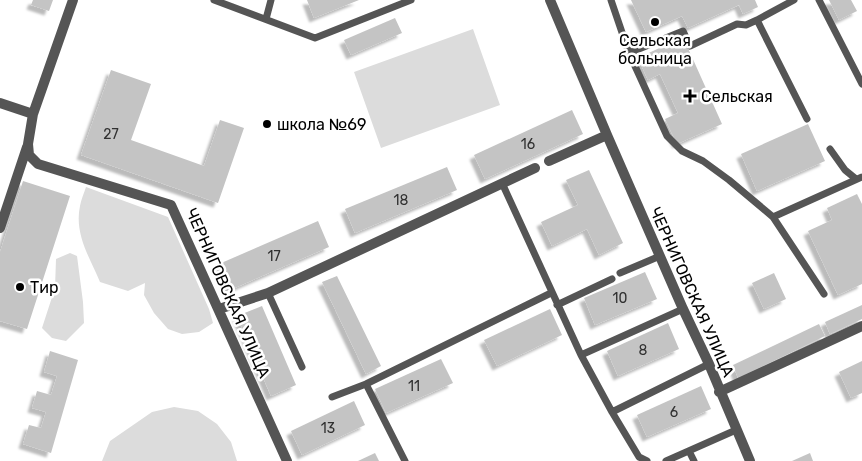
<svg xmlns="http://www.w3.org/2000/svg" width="862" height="461" font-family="Rubik,sans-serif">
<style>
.green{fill:#dcdcdc}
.building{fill:#c4c4c4;filter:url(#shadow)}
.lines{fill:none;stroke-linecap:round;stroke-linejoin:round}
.service{stroke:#555;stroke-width:7}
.minor{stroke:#555;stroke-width:10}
.poi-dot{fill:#000;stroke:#fff;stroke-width:2}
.labels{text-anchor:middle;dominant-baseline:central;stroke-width:5;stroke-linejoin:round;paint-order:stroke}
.number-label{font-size:14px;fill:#313131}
.poi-label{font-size:16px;fill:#000;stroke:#fff;text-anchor:start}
.street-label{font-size:16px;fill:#000;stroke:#fff}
</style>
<defs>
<filter id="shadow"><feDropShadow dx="-4.5" dy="4.5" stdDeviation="1" flood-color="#0004"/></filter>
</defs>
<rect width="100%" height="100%" fill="#fff"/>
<!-- green -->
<path class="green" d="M473,29l27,76 -119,43 -27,-76z
M86,187l82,30 41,92 4,14 -14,9 -17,2 -14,-5 -14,-16 -10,-18 1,-12 -17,8 -28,-9c-10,-24 -26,-48 -20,-76 1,-6 4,-13 6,-19z
M70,253l7,3 6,46 1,21 -18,18 -14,-3 -10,-10 13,-40 1,-29z
M174,407l24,4 19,13 14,18 6,19h-135l8,-20 42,-29z"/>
<!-- building -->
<path class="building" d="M33,0h20l-4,11 -18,-6z
M307,0h52l-45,18z
M631,0h124l3,7 -15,7 -4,-9 -51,23 -6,-12 -36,16z
M829,0h22l6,11 -18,9z
M395,18l7,15 -51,22 -7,-15z
M683,37l39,87 -45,20 -12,-25 13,-6 -18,-39 -12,6 -10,-22z
M111,70l40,14 -20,56 73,26 16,-46 24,8 -26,75 -137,-48z
M572,110l11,24 -98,45 -11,-24z
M808,124l17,37 -68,30 -16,-37z
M447,167l10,23 -102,43 -10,-24z
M589,170l34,73 -24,12 -12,-26 -35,17 -11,-24 37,-17 -12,-25z
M23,181l47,15 -43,133 -27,-8v-69z
M857,194l5,10v80l-24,11 -30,-64 24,-11 -5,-12z
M318,221l11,26 -99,43 -11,-26z
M645,272l12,27 -62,26 -11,-27z
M774,273l12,26 -22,10 -12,-26z
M337,276l44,90 -15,8 -44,-92z
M862,305v14l-32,15 -5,-12z
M262,306l34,79 -25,11 -34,-80z
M550,309l12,26 -65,31 -13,-26z
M668,323l11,26 -61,27 -11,-25z
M819,324l6,12 -87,42 -5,-13z
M50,351l28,9 -27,93 -28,-9 6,-19 12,3 5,-16 -14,-4 5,-17 14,4 6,-19 -13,-4z
M441,359l12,24 -67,30 -11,-24z
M862,361v32l-11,5 -12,-26z
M701,386l10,23 -64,28 -10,-22z
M354,401l11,24 -63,30 -11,-24z
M375,453l4,8h-21z
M810,453l3,8h-21z"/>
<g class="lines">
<!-- service -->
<path class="service" d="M214,0l101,38 96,-38
M611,0l18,53 38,83 15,15 21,10 26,19 44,37 51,77
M819,0l43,84
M266,19l5,-19
M757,20l37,-20
M629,53l54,-22 7,15 47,-22 9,1 11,-5 50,99
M830,149l15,21 11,9
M502,183l79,172 31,57 27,45 8,4
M773,217l89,-40
M620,273l40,-17
M268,293l34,74
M557,305l55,-26
M581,355l102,-46
M366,384l39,77
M332,397l34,-13 185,-91
M612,412l97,-48
M689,451l5,10
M666,461l70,-31"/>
<!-- minor -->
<path class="minor" d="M73,0l-40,114 -5,30 1,11 9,9 133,41 116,256
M0,103l33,11
M607,135l76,174 26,55 41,97
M549,161l58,-26 -57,-135
M0,228l27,-81
M219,309l49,-16 267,-125
M719,392l143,-66"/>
</g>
<!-- markers -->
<g class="poi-dot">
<circle cx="655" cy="22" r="5"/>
<path d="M687.5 88.5h5v5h5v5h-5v5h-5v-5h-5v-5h5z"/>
<circle cx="267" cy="124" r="5"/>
<circle cx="20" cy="287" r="5"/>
</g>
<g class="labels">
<!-- number labels -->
<g class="number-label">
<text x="111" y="134">27</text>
<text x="528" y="144">16</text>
<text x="401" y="200">18</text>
<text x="274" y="256">17</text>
<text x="620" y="298">10</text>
<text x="643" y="350">8</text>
<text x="414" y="386">11</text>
<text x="674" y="412">6</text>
<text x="328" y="428">13</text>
</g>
<!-- poi labels -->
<g class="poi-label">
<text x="655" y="40" text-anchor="middle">Сельская<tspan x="655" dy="18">больница</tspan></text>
<text x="701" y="96">Сельская</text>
<text x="277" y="124">школа №69</text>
<text x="30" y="287">Тир</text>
</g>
<!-- street labels -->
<g class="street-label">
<text transform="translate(692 292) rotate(66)">ЧЕРНИГОВСКАЯ УЛИЦА</text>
<text transform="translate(228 293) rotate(66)">ЧЕРНИГОВСКАЯ УЛИЦА</text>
</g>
</g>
</svg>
